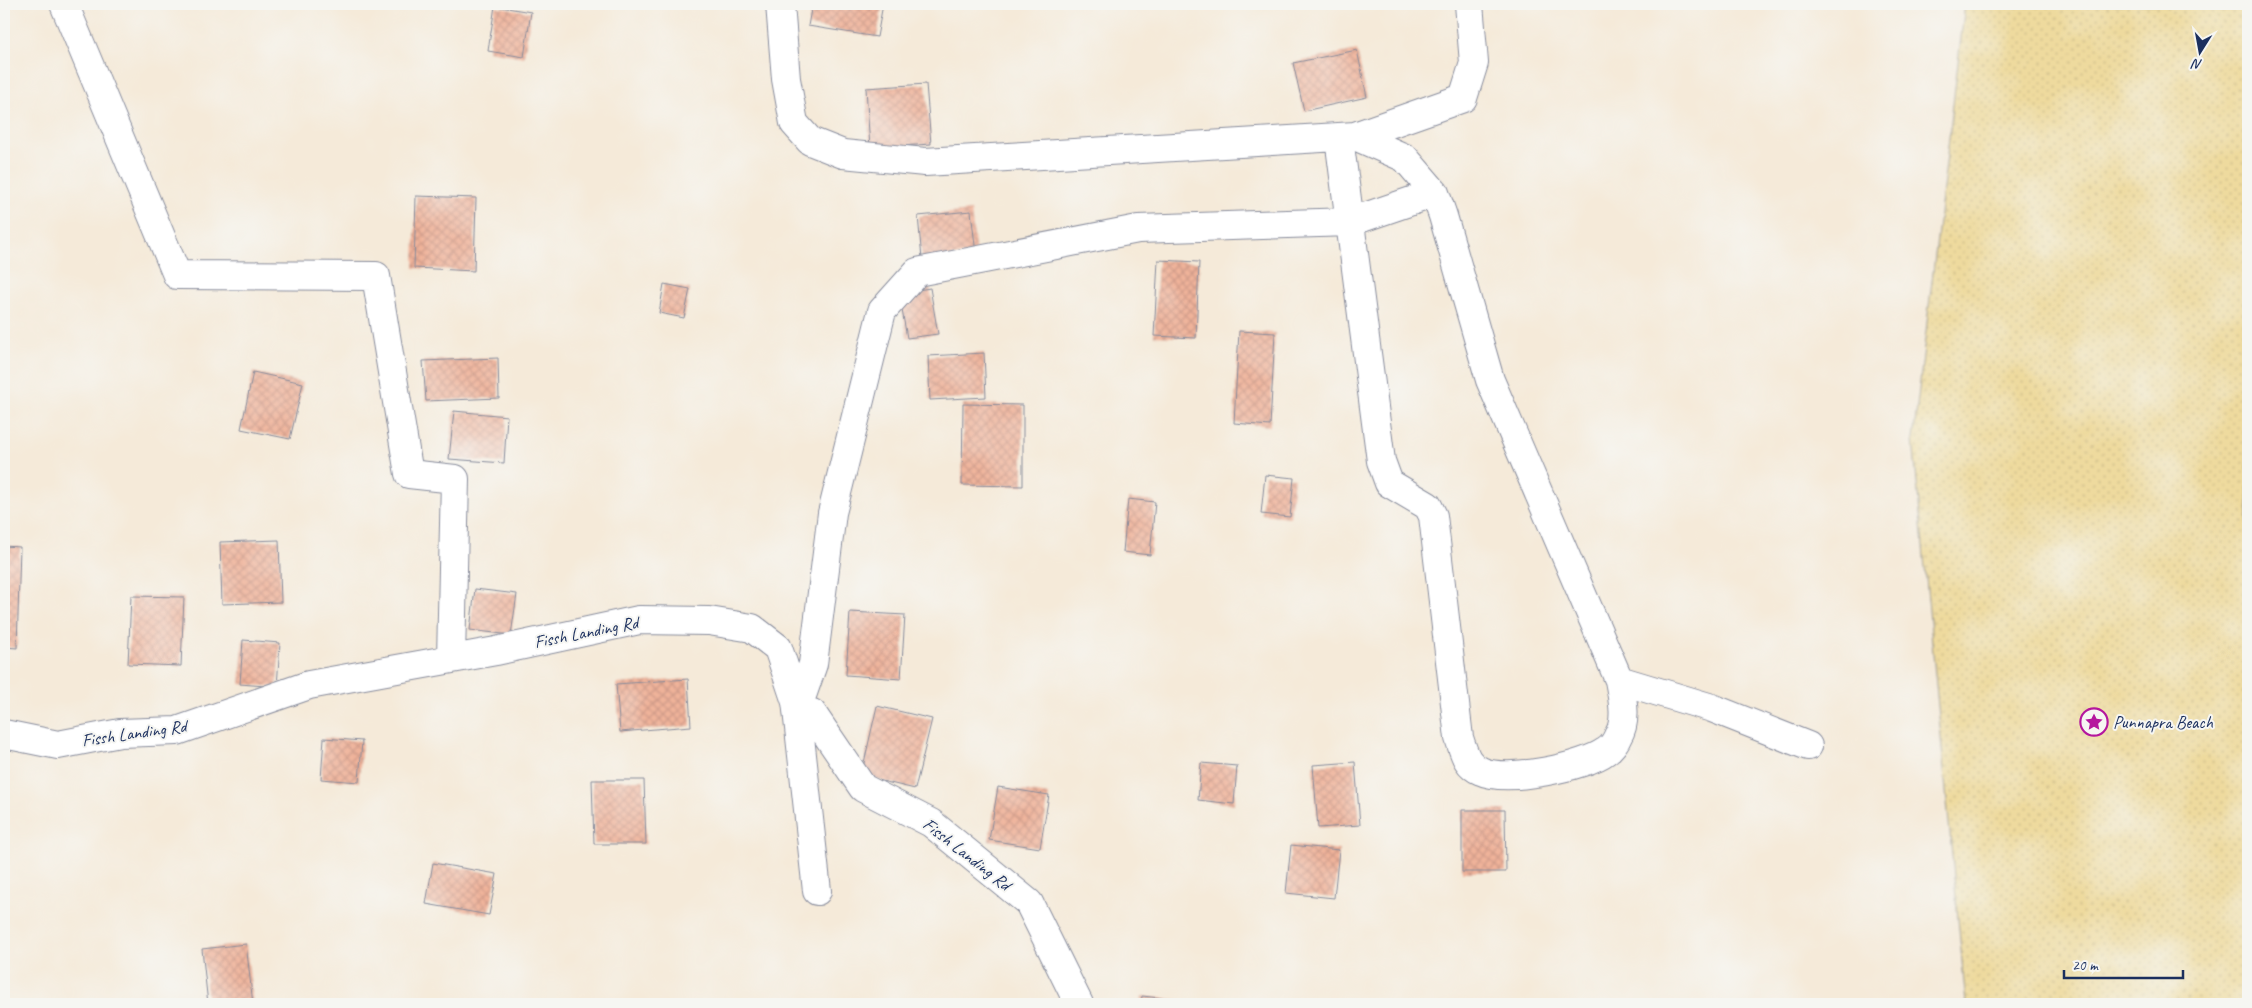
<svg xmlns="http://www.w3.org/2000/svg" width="2252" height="1008" font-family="Caveat,sans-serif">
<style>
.sand{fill:url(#sand-dots);stroke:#84847e}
.building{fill:url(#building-cross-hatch)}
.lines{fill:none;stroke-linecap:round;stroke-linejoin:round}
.minor-casing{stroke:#888c9c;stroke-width:30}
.minor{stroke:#fff;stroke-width:28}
.labels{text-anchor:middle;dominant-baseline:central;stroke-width:4;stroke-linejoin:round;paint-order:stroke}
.street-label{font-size:18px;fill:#1b2f5e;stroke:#f6f6f2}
.poi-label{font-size:18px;fill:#1b2f5e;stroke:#f6f6f2;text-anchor:start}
</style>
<defs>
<pattern id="sand-dots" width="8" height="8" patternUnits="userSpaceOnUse" patternTransform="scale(1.25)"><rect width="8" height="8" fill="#eeda9e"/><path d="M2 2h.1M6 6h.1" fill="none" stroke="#ccbb8a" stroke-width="1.8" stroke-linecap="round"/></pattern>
<pattern id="building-cross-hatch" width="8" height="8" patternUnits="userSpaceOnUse" patternTransform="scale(1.25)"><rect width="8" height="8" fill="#efb29a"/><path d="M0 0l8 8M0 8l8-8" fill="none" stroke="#cc9987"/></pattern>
</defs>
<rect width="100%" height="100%" fill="#f6f6f2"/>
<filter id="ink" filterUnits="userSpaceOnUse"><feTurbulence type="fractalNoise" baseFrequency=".02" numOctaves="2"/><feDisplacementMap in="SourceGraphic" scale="10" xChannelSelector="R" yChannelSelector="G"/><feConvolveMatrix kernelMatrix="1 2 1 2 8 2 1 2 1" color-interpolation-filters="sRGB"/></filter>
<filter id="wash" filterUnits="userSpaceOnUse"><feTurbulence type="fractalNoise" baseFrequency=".0096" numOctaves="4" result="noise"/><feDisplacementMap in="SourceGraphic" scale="20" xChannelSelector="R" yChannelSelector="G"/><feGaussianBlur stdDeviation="1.12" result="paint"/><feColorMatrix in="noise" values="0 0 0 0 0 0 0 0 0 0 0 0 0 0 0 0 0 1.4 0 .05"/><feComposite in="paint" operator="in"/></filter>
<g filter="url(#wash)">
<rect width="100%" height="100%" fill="#f5ead9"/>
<!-- sand -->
<path class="sand" d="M1965,4h283v1000h-282l-53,-564z"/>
<g id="blocks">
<!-- building -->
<path class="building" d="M812,4h71l-6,33 -69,-11z
M495,6l36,6 -7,45 -36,-6z
M1357,50l10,47 -63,14 -11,-48z
M926,84l5,60 -61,4 -4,-60z
M416,196l60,2 -2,73 -60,-3z
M971,211l5,43 -54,5 -4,-43z
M1158,260l41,2 -3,76 -42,-2z
M664,284l26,5 -6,29 -25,-5z
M930,288l8,46 -31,4 -8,-45z
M1239,331l36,2 -5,93 -36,-3z
M984,353l2,44 -56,3 -2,-44z
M498,358l1,40 -73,3 -3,-40z
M253,372l50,11 -13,56 -49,-10z
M963,404l60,1v81l-61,-1z
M454,411l53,5 -3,47 -55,-4z
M1265,475l29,3 -4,39 -29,-3z
M1128,499l27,3 -5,53 -27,-3z
M279,540l2,62 -59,2 -2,-62z
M4,546l16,1 -3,101 -13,-1z
M475,589l42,5 -6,41 -41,-5z
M131,596l53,1 -3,69 -53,-2z
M850,612l55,3 -4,64 -55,-4z
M243,640l37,3 -3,44 -37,-3z
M688,679l3,47 -71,6 -4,-48z
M877,706l55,13 -17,70 -54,-13z
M324,738l38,3 -3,41 -38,-3z
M1355,762l5,63 -42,3 -5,-63z
M1201,763l36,3 -3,38 -36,-4z
M592,780h52l2,64h-52z
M998,787l51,8 -9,53 -51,-8z
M1462,810h43l1,62h-44z
M1291,845l48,5 -5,48 -48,-5z
M433,863l64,11 -8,41 -63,-11z
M246,944l7,60h-45l-6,-55z
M1142,996l37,4 -1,4h-37z"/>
</g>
</g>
<g filter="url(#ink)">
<use href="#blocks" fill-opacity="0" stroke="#888c9c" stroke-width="1"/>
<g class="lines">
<!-- minor casing -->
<g class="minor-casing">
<path id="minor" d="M64,4l113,271 199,1 33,198 46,5 -4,180
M780,4l6,75 8,44 16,18 33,13 82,8 430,-26 50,22 30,35 8,23 47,164 129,300c3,17 9,40 -1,56 -2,5 -7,12 -12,15 -21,16 -100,32 -125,20 -15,-6 -17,-19 -22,-33l-26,-222 -5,-10 -39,-23 -8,-22 -42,-323
M1355,136l108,-38 11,-35 -5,-59
M1619,680l93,28 96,38
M4,734l54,11 62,-12 57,-2 132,-46 187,-34 143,-31 70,1 43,7 26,20 18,54 1,8 15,3 51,75 68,35 98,80 50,101
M817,891l-20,-181 16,-46 19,-151 50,-202 35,-39 221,-43 212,-7 85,-29"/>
</g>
<!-- minor -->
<use href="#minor" class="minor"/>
</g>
</g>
<!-- icons -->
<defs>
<g id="sight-ring" transform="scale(1.4375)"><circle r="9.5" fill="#f6f6f2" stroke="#b5179e" stroke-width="1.5"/><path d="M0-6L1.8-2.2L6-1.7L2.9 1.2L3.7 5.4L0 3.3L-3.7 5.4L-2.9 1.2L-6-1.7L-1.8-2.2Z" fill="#b5179e"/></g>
</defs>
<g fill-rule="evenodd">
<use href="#sight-ring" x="2094" y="722"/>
</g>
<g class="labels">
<!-- street labels -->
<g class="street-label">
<text transform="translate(586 632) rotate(-11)">Fissh Landing Rd</text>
<text transform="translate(134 733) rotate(-8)">Fissh Landing Rd</text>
<text transform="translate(967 854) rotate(38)">Fissh Landing Rd</text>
</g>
<!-- poi labels -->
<g class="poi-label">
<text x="2113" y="722">Punnapra Beach</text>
</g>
</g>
<!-- margin -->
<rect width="2252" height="1008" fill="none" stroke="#f6f6f2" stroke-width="20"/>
<!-- north arrow -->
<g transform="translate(2200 52) rotate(191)" stroke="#f6f6f2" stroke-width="4" paint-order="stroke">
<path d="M0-4L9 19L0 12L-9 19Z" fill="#1b2f5e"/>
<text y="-8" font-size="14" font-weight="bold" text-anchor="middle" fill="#1b2f5e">N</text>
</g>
<!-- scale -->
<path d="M2064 970v8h119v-8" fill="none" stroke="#1b2f5e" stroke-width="2.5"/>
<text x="2072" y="970" font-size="15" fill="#1b2f5e" stroke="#f6f6f2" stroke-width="4" paint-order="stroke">20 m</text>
</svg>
